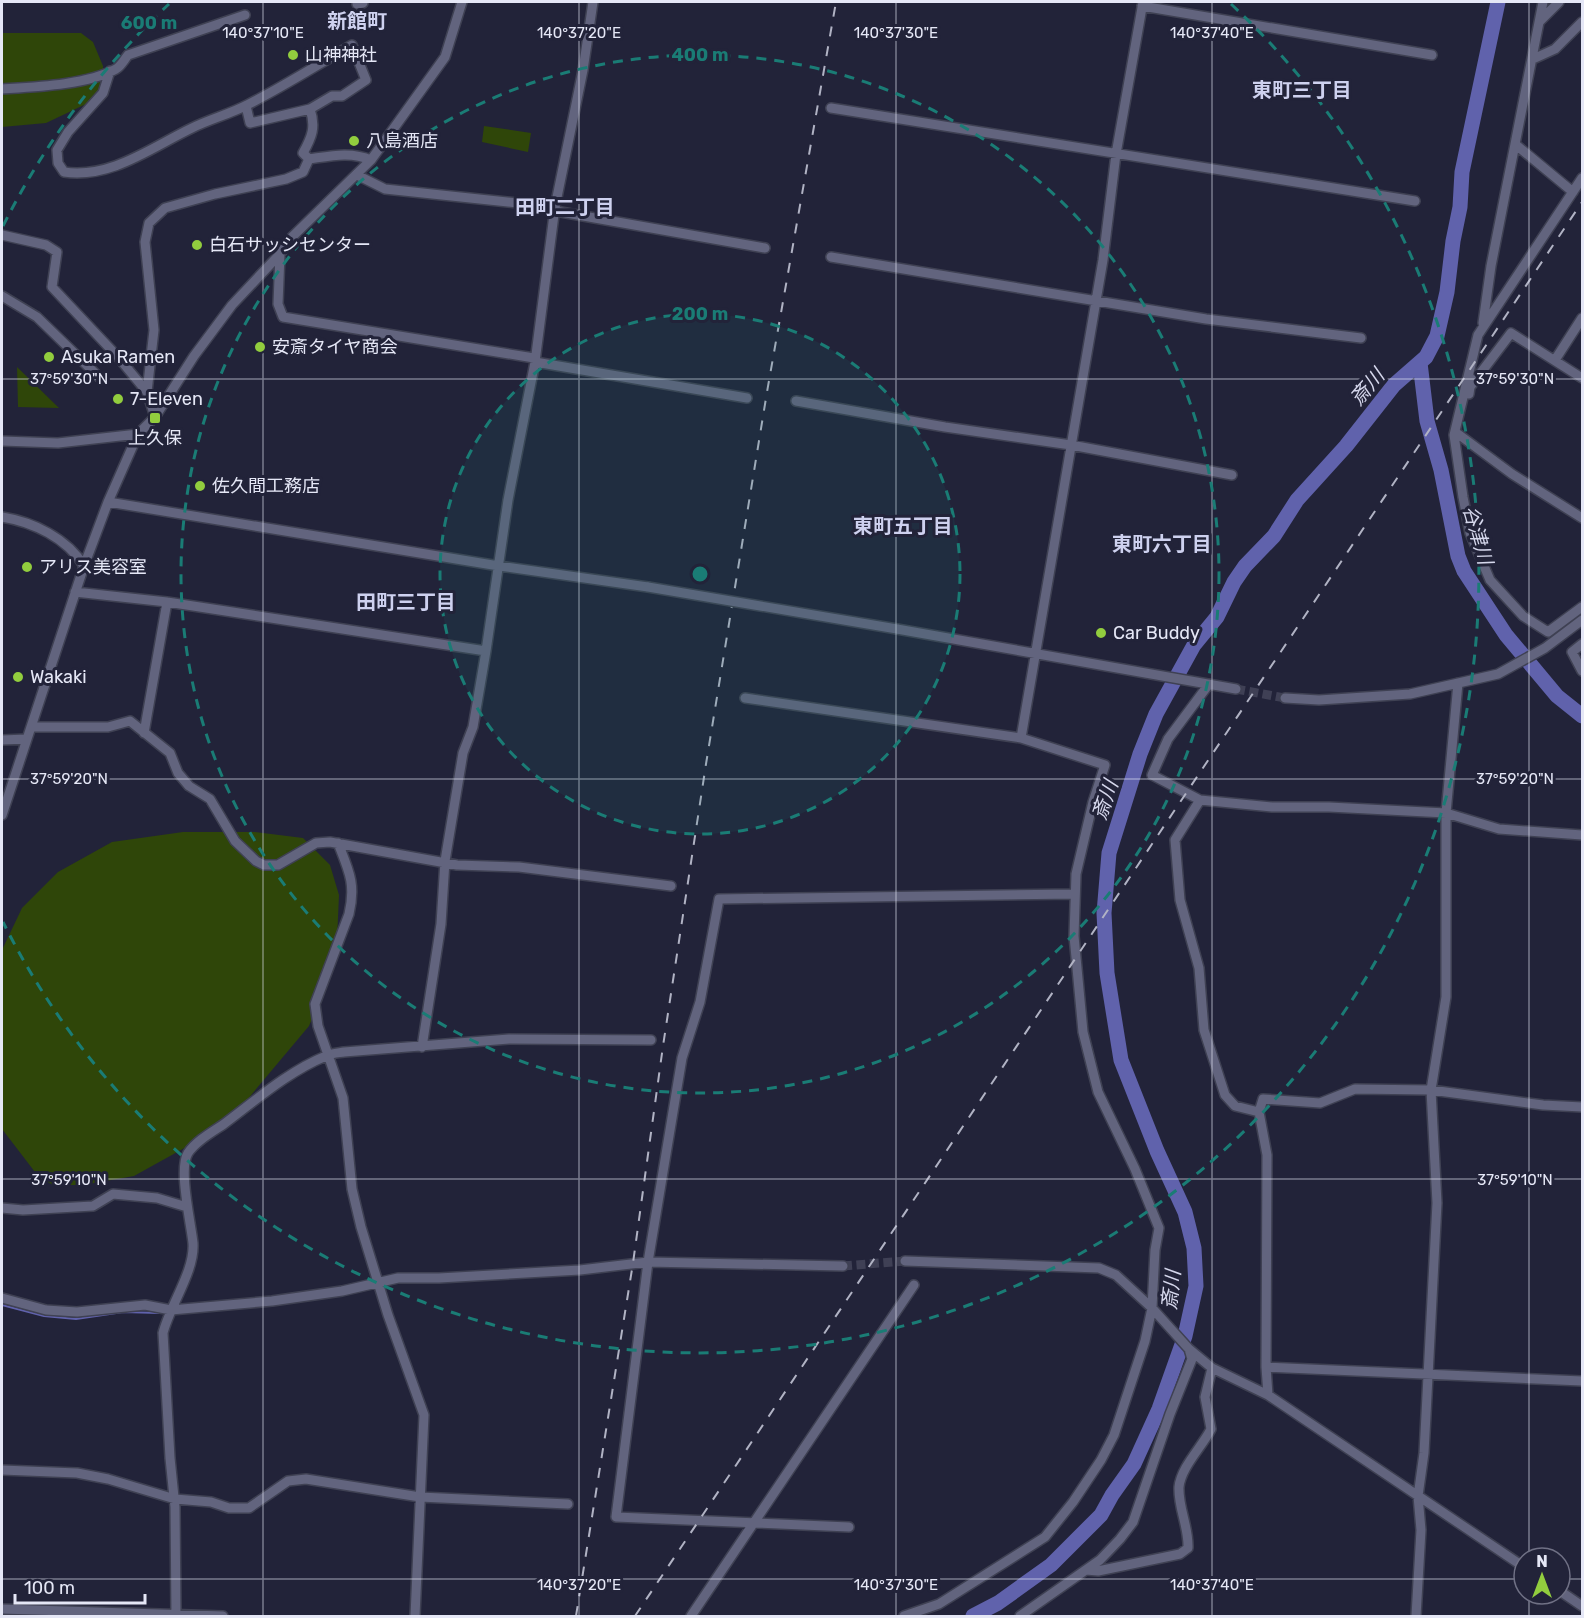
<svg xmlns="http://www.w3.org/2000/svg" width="1584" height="1618" font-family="Rubik,'Noto Sans JP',sans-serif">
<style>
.green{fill:#2f4609}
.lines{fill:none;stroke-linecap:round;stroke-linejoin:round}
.stream{stroke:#6062ac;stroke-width:2}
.river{stroke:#6062ac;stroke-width:15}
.minor-tunnel{stroke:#3f4055;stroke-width:9;stroke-dasharray:9 4.5;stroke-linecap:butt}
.minor-casing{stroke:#3f4153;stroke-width:12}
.minor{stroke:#62647e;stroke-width:9}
.rail{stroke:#b1b3c4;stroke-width:2;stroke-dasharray:10 10;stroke-linecap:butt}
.minor-bridge-casing{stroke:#3f4153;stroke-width:12;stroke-linecap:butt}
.minor-bridge{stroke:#62647e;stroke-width:9}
.ticks{fill:none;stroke:#e5e7f6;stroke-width:1.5;stroke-opacity:0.45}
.ring{fill:none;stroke:#1a7c75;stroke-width:3;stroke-dasharray:10 8}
.poi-dot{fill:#92cd3e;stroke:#222339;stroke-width:2}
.labels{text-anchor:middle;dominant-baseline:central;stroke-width:6;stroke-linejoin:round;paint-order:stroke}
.poi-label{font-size:18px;fill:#e5e7f6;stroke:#222339;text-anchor:start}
.neighbourhood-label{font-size:20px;font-weight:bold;fill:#ced1ef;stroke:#222339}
.water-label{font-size:20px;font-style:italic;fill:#d5d7ec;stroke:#222339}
.ticks-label{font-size:15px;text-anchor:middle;fill:#e5e7f6;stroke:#222339;stroke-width:6;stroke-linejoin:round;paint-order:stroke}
.centre{fill:#1a7c75;stroke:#222339;stroke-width:3}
.ring-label{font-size:18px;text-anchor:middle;font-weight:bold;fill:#1a7c75;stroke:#222339;stroke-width:6;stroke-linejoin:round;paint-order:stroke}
</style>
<rect width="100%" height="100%" fill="#222339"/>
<!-- green -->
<path class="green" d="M2,33h79l12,9 10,24v30l-57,27 -44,4z
M484,126l47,7 -3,19 -46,-10z
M17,367l42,41 -41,-1z
M183,832h72l48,6 27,27 9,30 -3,68 -27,63 -83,99 -92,51 -51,9h-30l-15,-9 -36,-47v-179l20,-42 36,-36 54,-30z"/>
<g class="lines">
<!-- stream -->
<path class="stream" d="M2,1305l42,11 32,3 47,-7 36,1"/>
<!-- river -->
<path class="river" d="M1420,363l7,58 14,49 17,86 6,15 42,64 51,61 25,20
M973,1616l25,-13 53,-38 50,-50 11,-20 22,-31 25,-55 26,-73 11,-50 -2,-38 -9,-36 -28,-61 -36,-91 -14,-87 -3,-60 5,-60 31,-99 16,-40 38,-69 23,-28 17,-35 11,-16 29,-30 23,-36 49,-54 48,-61 32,-28 11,-21 10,-44 6,-51 7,-34 2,-35 36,-170"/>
<!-- minor-tunnel -->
<path class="minor-tunnel" d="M1236,689l49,9
M843,1266l62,-5"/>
<!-- minor casing -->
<g class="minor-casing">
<path id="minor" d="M357,2v2l6,-1
M1142,6l290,49
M1540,21l19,-19
M1533,59l22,-10 27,-27
M110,71l-7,22 -35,39 -11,18 1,13 6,9c47,7 88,-25 128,-44 18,-9 38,-14 55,-23 36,-18 70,-40 105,-60l14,35 -24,16h-10l-22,13
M2,89c32,-2 85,-4 114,-20 5,-3 8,-9 12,-14l117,-40
M246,106l4,17 60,-14c6,18 2,28 -7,44l6,6
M831,108l584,93
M1515,144l58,48
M309,159c21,-3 42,-8 62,1
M357,175l28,14 170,18
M1582,178l-104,157 -24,100 9,62 7,36 20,47 33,36 25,16 34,-25
M555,211l210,37
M2,235l44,10 11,7 -5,35 66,70 29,35 8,25
M280,254l-2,50 5,13 251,41
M831,257l375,62 155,19
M2,296l35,21 64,62
M1483,323l8,-57 52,-264
M1555,360l27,-42
M535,362l212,36
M147,392l7,-62 -9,-88 4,-19 16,-15 50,-14 71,-15 17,-7 6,-13
M1469,394l1,-7 41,-54 71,45
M796,401l149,26 126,18 161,30
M1454,435l4,-1 54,40 70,44
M2,441l56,2 80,-9
M108,502l391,64 149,21
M2,517c31,5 65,21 82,49
M75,592l92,10 319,49
M897,629l339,60
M1582,644l-10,8 10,19
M1209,684l-41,55 -16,36 48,25 72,7h57l117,6 53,16 83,6
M745,698l276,40 84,27 -12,37 -17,72 -2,62 9,96 15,60 37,77 24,59 -4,22 -3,58 -7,33 -31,94 -13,25 -28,42 -28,35 -106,67 -35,12
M1285,698l34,2 91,-6 88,-20 47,-26 37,-28
M32,727h76l22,-6 40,32 8,20 11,13 21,13 25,42 21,20 8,4h14l38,-22 14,-1 127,23 62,2 152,19
M144,733l23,-131
M1021,738l82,-478 13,-106 27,-152
M2,740l25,-1
M1200,800l-25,40 5,60 19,68 5,62 21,65 10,11 24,6
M2,815l82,-249 24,-64 30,-68 17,-17 39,-61 38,-51 48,-51 12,-17 79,-77 74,-103 17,-55
M338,843c11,28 18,41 11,71l-34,90 3,22 25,72 9,91 9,38 27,88 36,100 -9,201
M422,1047l19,-123 4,-63 18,-108 10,-26 13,-76 22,-151 27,-138 20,-155 28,-137 10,-68
M2,1208l21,2 70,-4 20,-12 44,4 30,9
M905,1261l194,7 17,7 36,33 37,41 23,19 56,27 256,172
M2,1298l44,12 31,2 68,-7 26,5 101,-9 70,-10 56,-13h41l141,-8 68,-8 195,4
M1266,1367l316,14
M1268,1395l-2,-28 1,-212 -8,-43 4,-13 57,4 35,-14 76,1 112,15 39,2
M2,1470l75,3 31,6 67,20 36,3 18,6h20l39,-27 18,-2 114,18 148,7
M849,1527l-233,-10 32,-255 34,-204 18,-56 19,-103 355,-5
M1086,1570l12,1 82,-17 8,-6c1,-21 -10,-40 -9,-61 2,-20 23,-40 32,-58l-6,-32 7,-29
M1560,1591l22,15
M2,1609l221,7
M176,1616l-1,-109 -5,-49 -7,-125c7,-28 32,-62 30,-90 -2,-20 -15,-74 -5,-90 8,-12 24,-21 36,-29 32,-24 65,-53 102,-68 6,-3 12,-3 18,-4l165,-13 142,1
M691,1616l223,-331
M1020,1616l80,-56 20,-21 13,-17 37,-108 22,-55 -3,-10
M1416,1616l5,-86 -3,-34 6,-43 13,-250 -6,-113 15,-93v-184l12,-130"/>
</g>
<!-- minor -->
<use href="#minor" class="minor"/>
<!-- rail -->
<path class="rail" d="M576,1616l57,-353 30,-217 43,-282 61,-372 69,-390
M635,1616l947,-1414"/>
<!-- minor-bridge casing -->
<g class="minor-bridge-casing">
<path id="minor-bridge" d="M648,587l249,42"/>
</g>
<!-- minor-bridge -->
<use href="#minor-bridge" class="minor-bridge"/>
</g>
<!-- ticks -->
<path class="ticks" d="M263,2v1614M579,2v1614M896,2v1614M1212,2v1614M1529,2v1556M2,379h1580M2,779h1580M2,1179h1580M2,1579h1522M1560,1579h22M1529,1594v22"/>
<!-- distance rings -->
<circle cx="700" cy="574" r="260" fill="#1a7c75" fill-opacity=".12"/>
<g class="ring">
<circle cx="700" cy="574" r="260"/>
<circle cx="700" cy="574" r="519"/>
<path d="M3 226A779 779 0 0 1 169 4M1231 4A779 779 0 1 1 3 922"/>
</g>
<!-- markers -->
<g class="poi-dot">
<circle cx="293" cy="55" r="6"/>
<circle cx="354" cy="141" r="6"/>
<circle cx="197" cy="245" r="6"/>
<circle cx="260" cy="347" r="6"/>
<circle cx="49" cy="357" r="6"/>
<circle cx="118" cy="399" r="6"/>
<rect x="149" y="412" width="12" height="12" rx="3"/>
<circle cx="200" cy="486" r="6"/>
<circle cx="27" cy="567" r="6"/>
<circle cx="1101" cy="633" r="6"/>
<circle cx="18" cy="677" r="6"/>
</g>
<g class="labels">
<!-- poi labels -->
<g class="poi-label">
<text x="305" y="55">山神神社</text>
<text x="366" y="141">八島酒店</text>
<text x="209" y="245">白石サッシセンター</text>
<text x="272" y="347">安斎タイヤ商会</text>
<text x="61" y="357">Asuka Ramen</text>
<text x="130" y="399">7-Eleven</text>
<text x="155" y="438" text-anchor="middle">上久保</text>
<text x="212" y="486">佐久間工務店</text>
<text x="39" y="567">アリス美容室</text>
<text x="1113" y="633">Car Buddy</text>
<text x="30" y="677">Wakaki</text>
</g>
<!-- neighbourhood labels -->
<g class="neighbourhood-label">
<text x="357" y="21">新館町</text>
<text x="1302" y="90">東町三丁目</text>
<text x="565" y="207">田町二丁目</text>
<text x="903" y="526">東町五丁目</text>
<text x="1162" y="544">東町六丁目</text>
<text x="406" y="602">田町三丁目</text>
</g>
<!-- water labels -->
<g class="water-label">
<text transform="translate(1367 387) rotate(-49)">斎川</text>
<text transform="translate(1478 535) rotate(74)">谷津川</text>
<text transform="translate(1105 800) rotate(-71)">斎川</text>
<text transform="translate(1171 1290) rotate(-84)">斎川</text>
</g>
</g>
<g class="ticks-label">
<text x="263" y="38">140°37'10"E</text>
<text x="579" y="38">140°37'20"E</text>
<text x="896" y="38">140°37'30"E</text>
<text x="1212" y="38">140°37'40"E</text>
<text x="69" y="384">37°59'30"N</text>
<text x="1515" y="384">37°59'30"N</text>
<text x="69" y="784">37°59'20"N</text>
<text x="1515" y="784">37°59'20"N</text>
<text x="69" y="1185">37°59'10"N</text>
<text x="1515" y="1185">37°59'10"N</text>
<text x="579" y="1590">140°37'20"E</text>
<text x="896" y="1590">140°37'30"E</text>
<text x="1212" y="1590">140°37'40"E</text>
</g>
<circle cx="700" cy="574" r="9" class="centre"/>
<g class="ring-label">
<text x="149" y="29">600 m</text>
<text x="700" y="61">400 m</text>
<text x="700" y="320">200 m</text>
</g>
<!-- border -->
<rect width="1584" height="1618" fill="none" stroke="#e5e7f6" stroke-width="6"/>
<!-- north arrow -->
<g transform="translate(1542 1576)"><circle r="28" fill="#222339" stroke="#707185" stroke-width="1.5"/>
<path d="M0-4.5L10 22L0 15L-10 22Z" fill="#92cd3e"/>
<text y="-9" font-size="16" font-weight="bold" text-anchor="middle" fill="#e5e7f6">N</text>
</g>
<!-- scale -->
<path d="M15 1594v9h130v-9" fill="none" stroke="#e5e7f6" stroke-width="3"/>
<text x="24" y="1594" font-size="18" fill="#e5e7f6" stroke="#222339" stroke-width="4.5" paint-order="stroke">100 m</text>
</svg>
